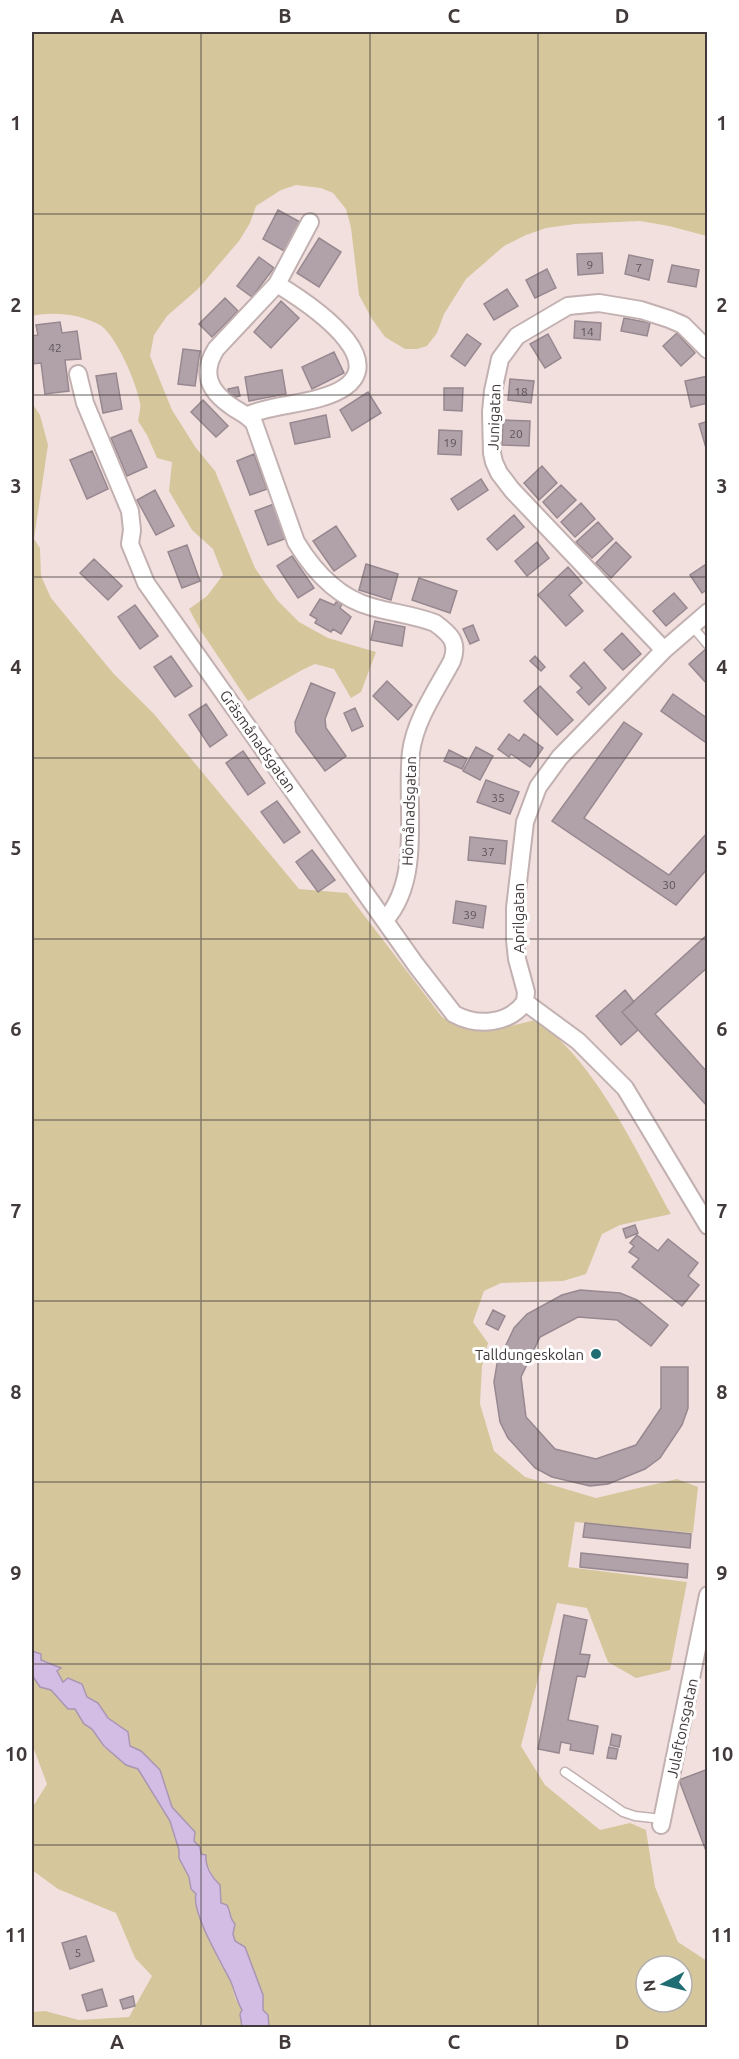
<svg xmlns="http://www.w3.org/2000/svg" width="739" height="2059" font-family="Ubuntu,sans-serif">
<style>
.green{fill:#d6c69c;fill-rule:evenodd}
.water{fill:#d3bde5;stroke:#a896b2;stroke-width:1.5}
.building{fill:#b1a2aa;stroke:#978890;stroke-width:1.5}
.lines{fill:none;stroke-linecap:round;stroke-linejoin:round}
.service-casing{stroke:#c3b1b1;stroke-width:11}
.minor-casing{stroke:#c3b1b1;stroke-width:20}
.service{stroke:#fff;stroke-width:8}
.minor{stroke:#fff;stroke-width:16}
.grid{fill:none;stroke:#423a3a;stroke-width:1.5;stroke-opacity:0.55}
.poi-dot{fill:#206c73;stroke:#fff;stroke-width:2}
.labels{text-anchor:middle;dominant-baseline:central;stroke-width:6;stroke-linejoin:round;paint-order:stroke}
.number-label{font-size:12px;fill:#5e5456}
.street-label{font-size:15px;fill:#423a3a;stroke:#fff}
.poi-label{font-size:15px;fill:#423a3a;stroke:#fff;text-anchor:end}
.neatline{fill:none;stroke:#423a3a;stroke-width:2}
.grid-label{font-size:20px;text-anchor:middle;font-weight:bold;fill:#423a3a}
</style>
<rect width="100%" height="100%" fill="#f2e0df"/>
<!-- green -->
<path class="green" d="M32,32h675v204l-38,-10 -29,-5 -65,3 -29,4 -20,7 -22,11 -38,33 -22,35 -7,19 -10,13 -10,3h-12l-20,-12 -13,-18 -13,-24 -8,-67 -5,-19 -13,-16 -12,-5 -25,-3 -15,5 -25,16 -6,17 -11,18 -41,48 -31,27 -13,19 -4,21 22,54 24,38 19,23 40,97 22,32 22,22 29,16 48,14 -15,40 -10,6 -17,-29 -19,-5 -13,6 -54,31 -47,-70 -12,-22 18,-13 16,-21 -10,-26 -21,-19 -23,-39 3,-29 -15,-4 -10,-23 -9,-14c1,-6 3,-13 2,-18 -3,-19 -24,-68 -40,-78 -19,-11 -48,-14 -68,-9z
M32,403l8,12 8,30 -14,94 6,9 1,28 10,22 62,75 41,41 145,175 48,4 95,124c33,22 58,11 93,3 60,39 102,133 136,194l-51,11 -18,9 -16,40 -23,7 -62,2 -17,8 -11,31 15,21 -6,23 -2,38 14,47 31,26 71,21 81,-19 21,8 -5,46 -118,-11 -7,45 119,15 -17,88 -34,8 -28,-16 -21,-54 -30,-5 -36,143 24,39 55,45 30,-7 16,7 9,57 23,55 29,19v66h-438l-1,-12 -5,-5v-15l-28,-54 -2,-7 2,-10c-6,-6 -4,-12 -8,-19l-6,-1 -6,-24 -9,-18v-7l-5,-1 -1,-7 -6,-6 1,-9 -23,-25 -12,-37 -19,-19 -11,-5 -2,-14 -20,-14 -10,-15 -11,-6 -5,-13 -19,-1 -6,-12 3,-2 -11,-7 -8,-2v-6l-9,-3zM646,1966h36v36h-36z
M32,1675l8,12 11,3 17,19h7l9,15 8,5 12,18 22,18 12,4 32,52 9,29v8l10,19 2,12 5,4 4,24 18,42 13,23 4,16 7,12 -2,5 2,12h-210v-15l13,-1 34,9 50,-3 23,-41 -17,-18 -19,-45 -58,-24 -26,-19v-62l15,-24 -15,-40z"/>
<!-- water -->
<path class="water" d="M32,1651l9,3v6l20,8 -4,3 6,11 5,-4 14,6 5,13 11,6 10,15 20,14 2,14 11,5 19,19 12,37 23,25 -1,9 6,6 1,7 5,1c-1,11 6,23 14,30l1,18 6,2c4,7 2,13 8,19l-2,10 2,7 10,6 18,48v15l5,5 1,12h-27l-2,-13 2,-4c-7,-12 -7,-20 -12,-30 -9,-18 -39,-68 -34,-86l-5,-5 -2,-12 -10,-19v-8l-9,-29 -32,-52 -12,-4 -22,-19 -12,-17 -8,-5 -9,-15h-7l-17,-19 -11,-3 -8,-12z"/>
<!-- building -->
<path class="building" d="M278,210l24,13 -16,29 -23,-13z
M319,238l22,14 -22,35 -22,-14z
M602,253l1,20 -25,2 -1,-21z
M629,255l24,5 -4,20 -24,-6z
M259,257l15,11 -22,29 -15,-11z
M672,265l27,5 -3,17 -28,-5z
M547,269l9,19 -21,10 -9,-18z
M507,289l11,17 -24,14 -10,-16z
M225,298l13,13 -26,26 -13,-13z
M281,301l18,17 -28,30 -17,-16z
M624,318l26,5 -3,13 -26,-5z
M575,321l26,2 -1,17 -26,-2z
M60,322l2,11 15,-2 4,28 -16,1 4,31 -24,3 -4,-31 -9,1v-28l6,-1 -2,-10z
M677,333l18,20 -14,13 -18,-20z
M467,334l14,10 -16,22 -14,-10z
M548,334l13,24 -16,10 -15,-24z
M183,349l17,2 -5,35 -17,-2z
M334,352l10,21 -32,16 -10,-22z
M282,370l4,24 -37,7 -4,-24z
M116,373l6,36 -19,4 -7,-37z
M708,376v27l-17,4 -6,-26z
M510,379l24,2 -3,22 -23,-3z
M238,387l2,9 -9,2 -3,-9z
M444,388h19l-1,23 -18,-1z
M368,392l13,21 -29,18 -12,-21z
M203,400l25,26 -12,11 -25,-25z
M326,415l4,22 -35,7 -5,-21z
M503,420l27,1 -1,25 -27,-1z
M708,421v26l-2,1 -7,-24z
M131,430l16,37 -20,9 -16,-38z
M439,430l23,1 -1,24 -23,-1z
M92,451l16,38 -21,10 -17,-39z
M254,454l13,35 -17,6 -13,-34z
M542,466l15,17 -18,17 -15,-17z
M481,479l7,11 -30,20 -7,-11z
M561,485l15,15 -19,18 -14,-16z
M155,490l19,36 -18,9 -19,-35z
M581,503l14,16 -20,18 -14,-15z
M274,504l13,34 -19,7 -13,-34z
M514,515l10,12 -27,23 -10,-11z
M598,522l15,17 -21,19 -16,-16z
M336,526l20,30 -22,15 -21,-30z
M537,542l12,16 -22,18 -12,-15z
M616,542l15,15 -20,21 -15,-15z
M187,545l13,36 -18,7 -14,-36z
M292,556l22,32 -16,10 -21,-32z
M94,559l28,27 -14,14 -28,-27z
M708,563v26l-6,4 -12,-18z
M366,564l32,10 -7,26 -32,-10z
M568,567l14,16 -13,12 14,16 -17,15 -28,-31z
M419,578l38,13 -7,22 -38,-13z
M674,593l13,15 -21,18 -13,-15z
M320,599l14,6 3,-4 5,3 -2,4 11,9 -10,17 -8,-5 -2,3 -16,-9 2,-4 -7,-4z
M135,605l23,31 -18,13 -22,-32z
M375,621l30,6 -3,19 -31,-6z
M473,625l6,15 -9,4 -7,-15z
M622,633l19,21 -18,16 -19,-20z
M708,647v38l-19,-21z
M171,656l21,30 -17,11 -21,-30z
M535,656l10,11 -4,4 -11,-10z
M584,662l22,26 -17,17 -12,-13 5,-4 -12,-12z
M387,681l25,24 -14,15 -25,-24z
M311,683l24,10 -10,26 1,9 20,28 -21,15 -29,-39 -1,-10z
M540,686l33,34 -16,15 -33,-34z
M673,694l35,25v25l-47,-33z
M206,704l21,31 -17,12 -21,-32z
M355,708l8,18 -11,5 -8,-18z
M624,722l18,12 -58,84 85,57 39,-43v36l-32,37 -124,-84z
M509,734l10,7 5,-7 19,14 -13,19 -19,-13 -2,3 -11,-8z
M476,747l17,9 -13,24 -17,-9z
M449,750l18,9 -5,10 -18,-8z
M243,751l22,32 -17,12 -22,-32z
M486,780l33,12 -9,22 -33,-12z
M277,801l23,31 -16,11 -23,-31z
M470,837l37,4 -2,23 -37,-4z
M312,850l23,30 -17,12 -22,-30z
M456,901l30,5 -3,22 -30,-5z
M708,934v33l-53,47 53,59v34l-86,-95z
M625,990l9,12 -12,10 16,18 -17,15 -25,-29z
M635,1225l3,8 -12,5 -3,-9z
M637,1235l21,16 10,-12 30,24 -10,13 11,9 -17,21 -50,-39 7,-8 -10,-7 5,-6 -4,-3z
M580,1290l40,3 17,7 31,25 -17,21 -34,-26 -39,-3 -38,20 -19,40 5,40 29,32 41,10 40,-14 25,-37v-41h27v41l-6,17 -22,33 -15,11 -37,15 -18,2 -38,-9 -17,-9 -27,-30 -8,-16 -6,-40 3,-18 17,-36 13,-14 35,-19z
M493,1310l12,6 -7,14 -12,-6z
M585,1523l106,11 -1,14 -107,-11z
M581,1553l107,11 -1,14 -107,-11z
M564,1615l23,5 -7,34 10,1 -5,22 -8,-1 -9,44 30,6 -5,28 -23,-4 1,-6 -10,-2 -2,11 -21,-4z
M612,1734l9,2 -2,11 -9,-2z
M609,1747l9,2 -2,10 -9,-1z
M708,1769v87l-29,-76z
M86,1936l8,25 -24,8 -8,-26z
M102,1989l5,17 -20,5 -5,-16z
M133,1996l2,10 -12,3 -3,-9z"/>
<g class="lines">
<!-- service casing -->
<g class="service-casing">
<path id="service" d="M692,626l16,19
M565,1772l58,40 12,4 27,3"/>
</g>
<!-- minor casing -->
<g class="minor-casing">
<path id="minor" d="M310,222l-33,62 -61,65c-15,24 -7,42 15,57 8,6 16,8 23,17l42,119c17,28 42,56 76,65 21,6 42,8 63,16 15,11 24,19 17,38 -15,28 -37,59 -41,91 -6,53 12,126 -26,168
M78,374l7,29 45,108 2,19 -2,14 16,39 270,382 38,49c24,13 55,10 71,-12
M248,415c24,-10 48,-10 72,-17 91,-26 -7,-92 -43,-114
M664,650l-152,-160 -13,-17 -5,-11 -2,-9 -1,-41 2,-21 7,-32 17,-23 51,-30 31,-3 42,7 28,9 14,6 25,25
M525,1002l1,-10 -9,-33 -2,-19v-32l10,-86 13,-35 22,-30 104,-107 44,-38
M525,1002l53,39 47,47 83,138
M661,1825l47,-230"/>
</g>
<!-- service -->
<use href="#service" class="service"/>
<!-- minor -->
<use href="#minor" class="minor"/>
</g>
<!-- grid -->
<path class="grid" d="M201,32v1996M370,32v1996M538,32v1996M32,214h676M32,395h676M32,577h676M32,758h676M32,939h676M32,1120h676M32,1301h676M32,1482h676M32,1664h676M32,1845h676"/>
<!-- markers -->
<circle class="poi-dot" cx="596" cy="1354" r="6"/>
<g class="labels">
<!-- number labels -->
<g class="number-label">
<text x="590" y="264">9</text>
<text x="639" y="267">7</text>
<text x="587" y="331">14</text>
<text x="55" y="347">42</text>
<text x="521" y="391">18</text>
<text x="516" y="433">20</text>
<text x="450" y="442">19</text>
<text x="498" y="797">35</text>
<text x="488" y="851">37</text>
<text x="669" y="884">30</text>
<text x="470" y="914">39</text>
<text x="78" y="1952">5</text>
</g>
<!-- street labels -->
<g class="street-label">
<text transform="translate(494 417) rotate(-88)">Junigatan</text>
<text transform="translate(258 741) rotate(55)">Gräsmånadsgatan</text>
<text transform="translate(409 811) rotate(-88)">Hömånadsgatan</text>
<text transform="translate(518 918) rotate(-90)">Aprilgatan</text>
<text transform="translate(682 1728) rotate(-78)">Julaftonsgatan</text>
</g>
<!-- poi labels -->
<g class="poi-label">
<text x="584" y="1354">Talldungeskolan</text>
</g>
</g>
<!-- border -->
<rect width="739" height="2059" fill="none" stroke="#ffffff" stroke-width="66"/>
<!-- north arrow -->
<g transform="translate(664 1984) rotate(263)"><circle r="28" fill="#ffffff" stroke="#b3b0b0" stroke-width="1.5"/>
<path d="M0-4.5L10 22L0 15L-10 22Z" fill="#206c73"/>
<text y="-9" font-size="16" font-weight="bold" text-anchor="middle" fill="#423a3a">N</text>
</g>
<rect x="33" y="33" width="673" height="1993" class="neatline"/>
<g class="grid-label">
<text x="117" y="23">A</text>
<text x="285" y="23">B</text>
<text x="454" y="23">C</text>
<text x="622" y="23">D</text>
<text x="16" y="130">1</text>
<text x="722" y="130">1</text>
<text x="16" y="312">2</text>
<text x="722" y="312">2</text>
<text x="16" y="493">3</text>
<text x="722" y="493">3</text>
<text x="16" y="674">4</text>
<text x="722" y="674">4</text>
<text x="16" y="855">5</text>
<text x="722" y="855">5</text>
<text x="16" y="1036">6</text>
<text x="722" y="1036">6</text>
<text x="16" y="1218">7</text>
<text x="722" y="1218">7</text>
<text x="16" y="1399">8</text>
<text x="722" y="1399">8</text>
<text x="16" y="1580">9</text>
<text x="722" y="1580">9</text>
<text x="16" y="1761">10</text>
<text x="722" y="1761">10</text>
<text x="16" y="1942">11</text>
<text x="722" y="1942">11</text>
<text x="117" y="2049">A</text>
<text x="285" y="2049">B</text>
<text x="454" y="2049">C</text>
<text x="622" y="2049">D</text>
</g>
</svg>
